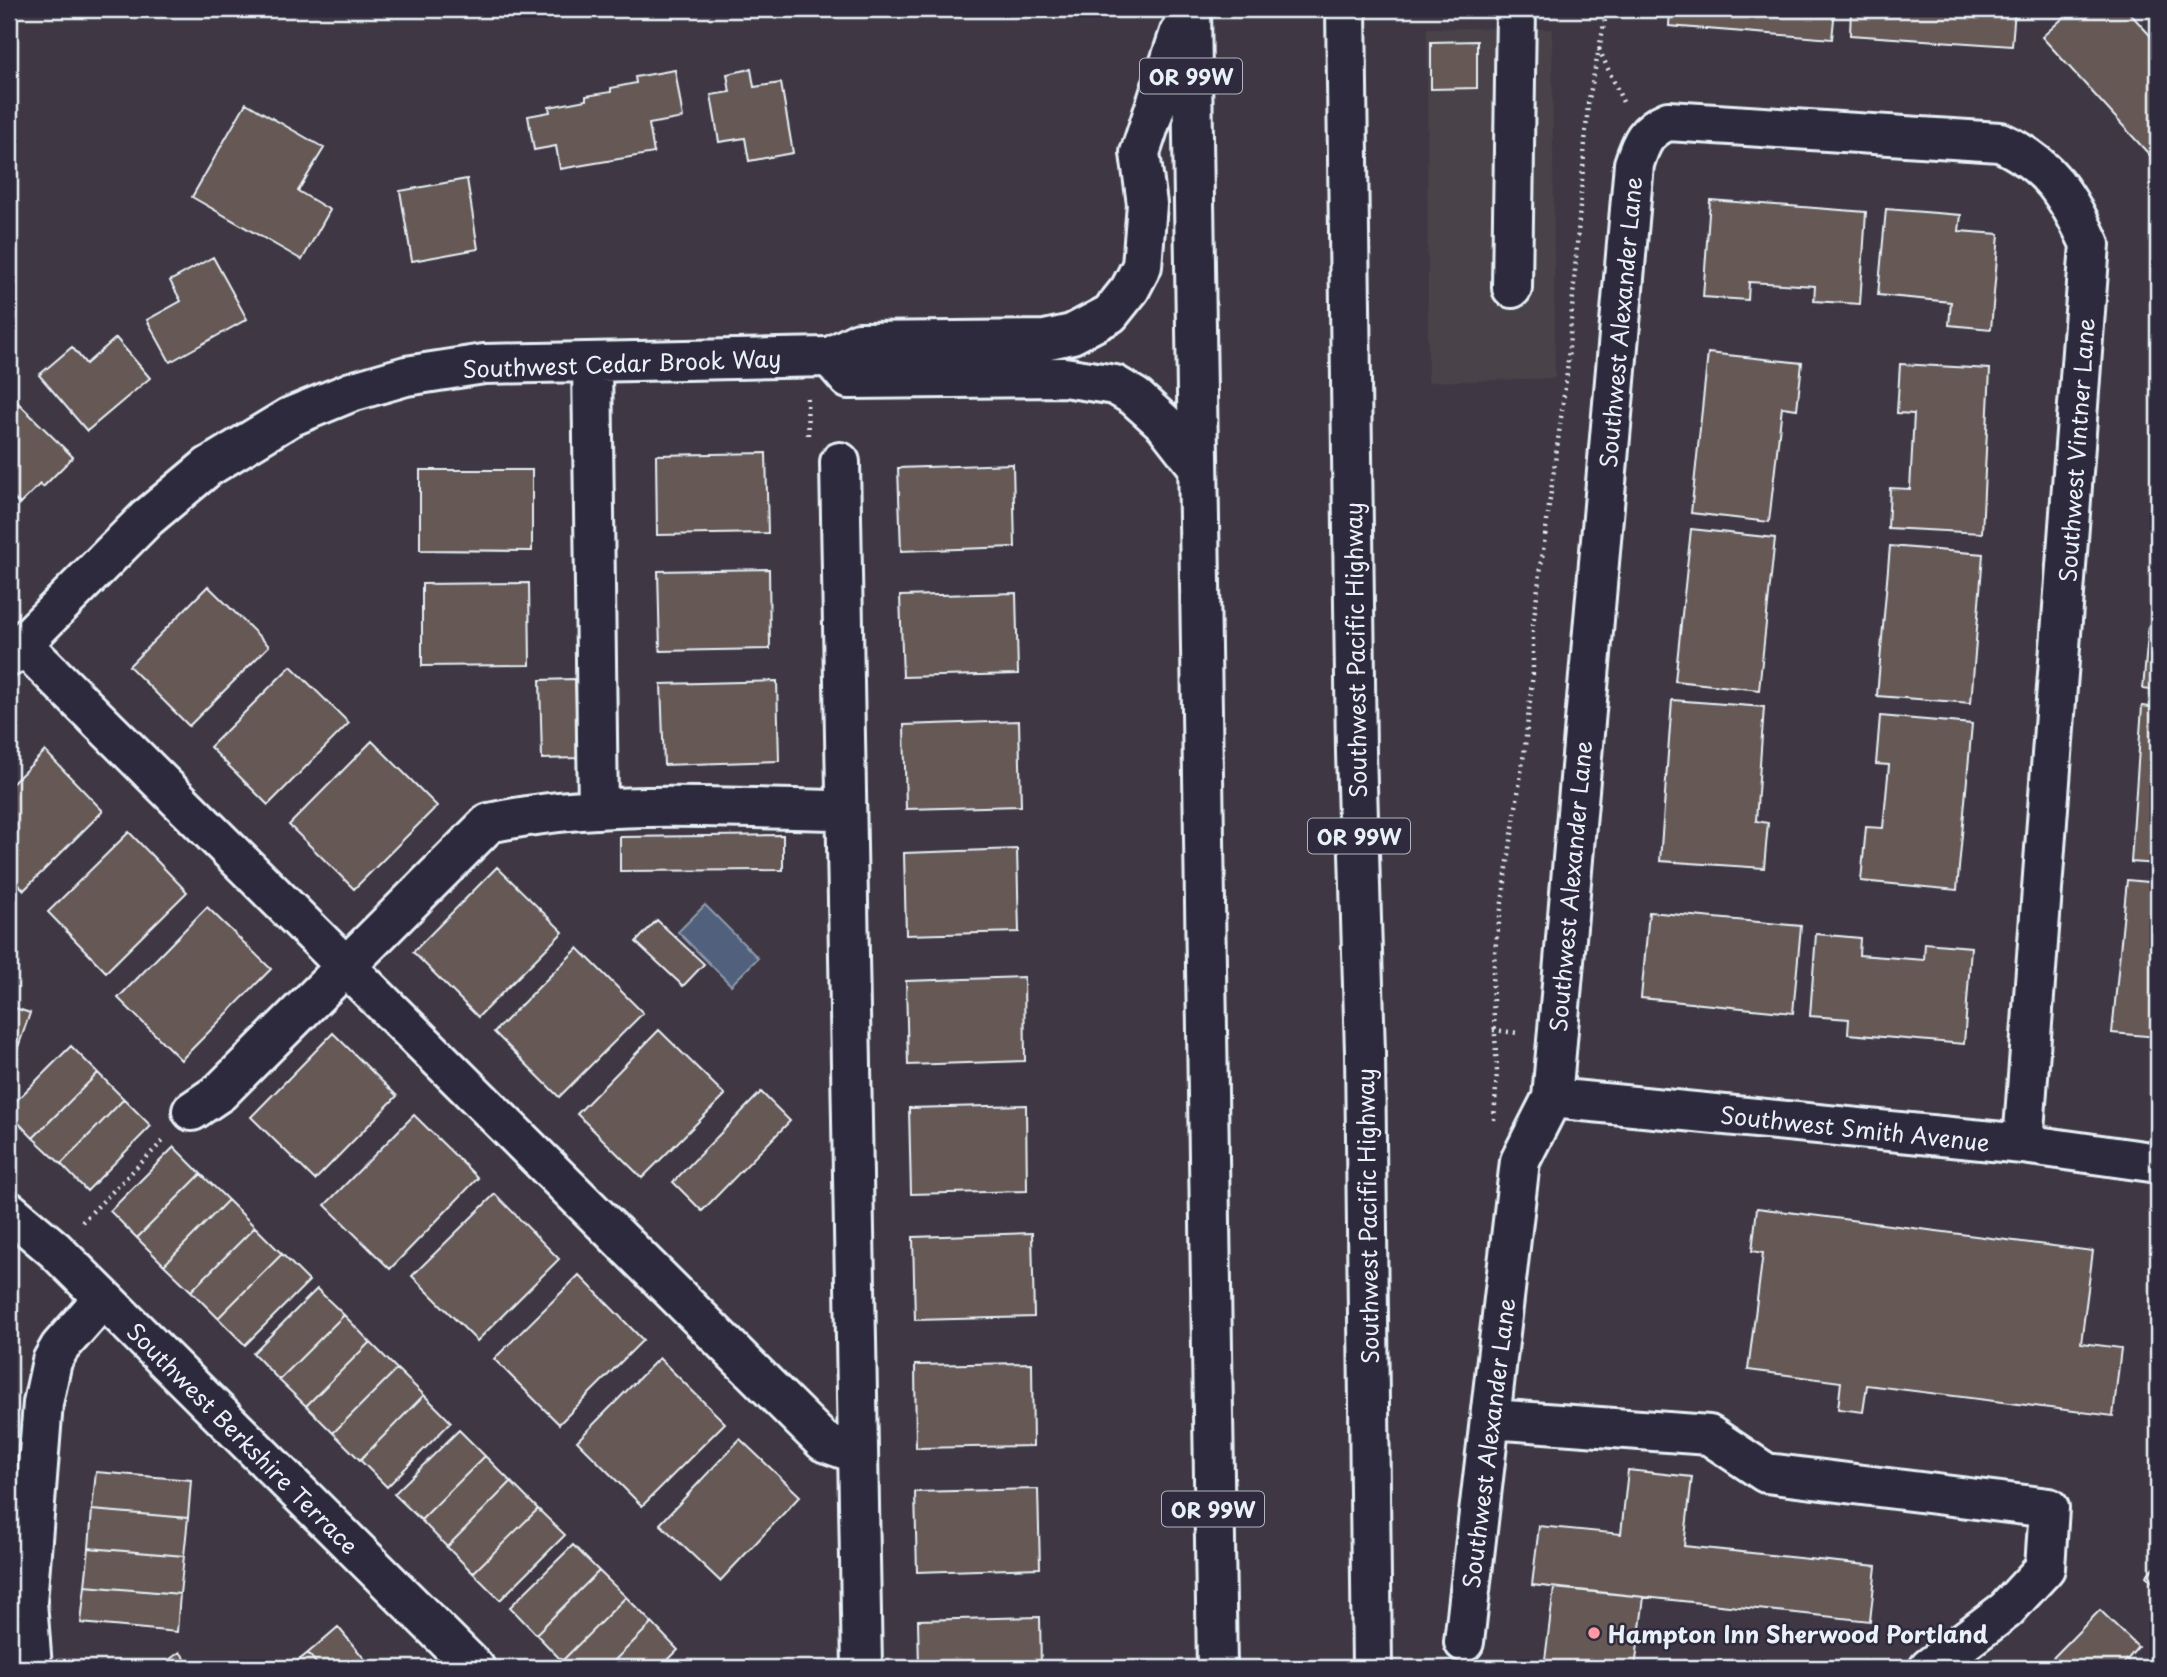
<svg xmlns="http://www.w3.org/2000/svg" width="2167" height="1677" font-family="'Playpen Sans',sans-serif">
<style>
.built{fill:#4a4249}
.water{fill:#51617b;stroke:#8d9bad;stroke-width:2}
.building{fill:#655955;stroke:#e8f1f8;stroke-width:2}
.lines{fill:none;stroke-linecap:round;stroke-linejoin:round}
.minor-casing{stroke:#e8f1f8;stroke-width:44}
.highway-casing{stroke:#e8f1f8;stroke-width:44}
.path{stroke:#e8f1f8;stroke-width:4.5;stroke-dasharray:2 5;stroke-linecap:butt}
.minor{stroke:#2f2a3d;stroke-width:38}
.highway{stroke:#2f2a3d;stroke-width:38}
.poi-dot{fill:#ff9aa2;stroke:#2f2a3d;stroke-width:2.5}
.labels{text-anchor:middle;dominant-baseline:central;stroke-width:5;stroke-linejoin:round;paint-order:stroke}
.shield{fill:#2f2a3d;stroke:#b0b5c0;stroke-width:2}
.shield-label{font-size:21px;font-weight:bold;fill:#e8f1f8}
.street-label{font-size:23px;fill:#e8f1f8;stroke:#2f2a3d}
.poi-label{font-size:23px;font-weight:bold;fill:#e8f1f8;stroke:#2f2a3d;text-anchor:start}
</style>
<rect width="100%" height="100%" fill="#3f3844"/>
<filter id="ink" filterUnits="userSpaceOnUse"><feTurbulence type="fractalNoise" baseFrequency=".0143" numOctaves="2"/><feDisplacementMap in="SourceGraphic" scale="14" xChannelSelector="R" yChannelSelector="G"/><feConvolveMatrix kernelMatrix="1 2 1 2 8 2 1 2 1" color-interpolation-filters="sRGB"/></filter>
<g filter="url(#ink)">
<!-- built -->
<path class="built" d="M1427,28l125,1 3,349 -127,4z"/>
<!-- water -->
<path class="water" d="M705,905l53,53 -27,27 -53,-53z"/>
<!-- building -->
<path class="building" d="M1670,9h165l-3,30 -163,-13z
M1851,9h164l-3,37 -162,-11z
M2073,9h53l32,35 -2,118 -114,-125z
M1477,41v47l-46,1v-47z
M751,69l3,18 27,-4 12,70 -44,8 -4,-23 -26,4 -8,-47 19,-3 -3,-18z
M675,70l8,48 -34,6 5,29 -94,16 -4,-23 -22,4 -6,-34 22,-4 -1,-5 37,-7v-4l25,-4v-4l25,-5 -1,-6z
M246,103l78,45 -26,43 32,19 -28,50 -110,-63z
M467,179l11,70 -66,12 -12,-70z
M1710,200l156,12 -6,92 -46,-3 1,-15 -66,-4 -1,18 -45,-3z
M1886,209l75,6 -2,16 40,3 -8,95 -42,-4 2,-23 -73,-7z
M213,257l34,62 -77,43 -23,-42 34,-19 -11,-20z
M116,338l34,40 -63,53 -48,-56 33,-28 14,17z
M1708,353l94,10 -5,46 -15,-2 -13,115 -78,-9z
M1900,364l90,5 -8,164 -94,-5 2,-40 20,1 4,-75 -17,-1z
M9,394l64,63 -30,30 -3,-3 -20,20 -11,-10z
M766,453l2,80 -111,2 -1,-80z
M1013,464l2,83 -114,4 -3,-83z
M2158,468v53h-4z
M420,470h112v81l-112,-1z
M1691,529l84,9 -16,152 -84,-9z
M2157,538h1v153l-15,-2z
M1890,546l93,8 -12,149 -94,-7z
M769,569l1,80 -110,2 -2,-80z
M529,583l1,82 -108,1v-82z
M208,586l61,60 -80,80 -60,-60z
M1016,593l2,81 -115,3 -3,-81z
M291,666l58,57 -81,82 -58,-58z
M575,679l3,79 -36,1 -2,-79z
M777,681l2,80 -115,4 -3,-81z
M1672,700l92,7 -8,114 12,2 -4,45 -104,-7z
M2142,706l16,2v156l-27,-2z
M1880,716l92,8 -15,166 -96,-9 5,-54 17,1 6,-63 -13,-1z
M1019,721l2,85 -115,3 -2,-84z
M372,741l65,65 -83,83 -65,-64z
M45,751l58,60 -79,79 -15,-15v-88z
M129,832l58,60 -81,80 -58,-60z
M783,835v35l-163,1v-34z
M1017,849l2,83 -113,3 -2,-82z
M497,867l66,65 -85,85 -65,-65z
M2127,880l31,3v154l-46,-4z
M207,907l64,62 -90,91 -63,-62z
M1649,912l152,14 -8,87 -152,-15z
M657,920l47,44 -21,22 -47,-44z
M1816,934l44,4 -1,17 65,5 1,-17 46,4 -7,97 -116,-10 1,-15 -39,-3z
M578,948l65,65 -84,84 -65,-65z
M1024,977l1,84 -117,4 -2,-84z
M9,1006l21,7 -21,60z
M659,1030l66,65 -83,83 -65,-64z
M333,1033l64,63 -82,84 -64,-63z
M71,1046l27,27 -65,65 -24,-25v-5z
M98,1073l26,26 -63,65 -28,-26z
M761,1092l29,29 -88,90 -29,-29z
M124,1099l27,27 -64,65 -26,-27z
M1026,1105l1,86 -116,3 -2,-86z
M414,1115l64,63 -88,91 -65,-64z
M174,1147l27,27 -64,64 -27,-27z
M201,1174l27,26 -64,65 -27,-27z
M495,1194l64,65 -82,82 -65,-65z
M228,1200l27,27 -64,64 -27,-26z
M1757,1208l336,43 -12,92 40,5 -8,68 -246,-31 -4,27 -25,-3 3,-27 -93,-12 15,-117 -11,-2z
M255,1227l27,27 -64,64 -27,-27z
M1032,1233l2,84 -119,3 -2,-83z
M282,1254l27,27 -64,64 -27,-27z
M579,1275l64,65 -84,84 -65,-65z
M317,1289l27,26 -65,65 -26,-27z
M344,1315l26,27 -64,64 -27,-26z
M370,1342l27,27 -64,64 -27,-27z
M659,1358l66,65 -83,83 -65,-65z
M1032,1363l1,83 -117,2 -1,-83z
M397,1369l27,26 -64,65 -27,-27z
M424,1395l27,27 -64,65 -27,-27z
M459,1430l26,26 -64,64 -27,-26z
M740,1439l60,57 -80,85 -60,-57z
M485,1456l26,26 -64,65 -26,-27z
M1628,1470l64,7 -8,69 192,20 -6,55 -338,-36 7,-59 82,8z
M96,1472l95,8 -3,38 -96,-8z
M511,1482l27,27 -65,64 -26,-26z
M1038,1489l2,79 -123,4 -2,-80z
M538,1509l27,26 -65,65 -27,-27z
M92,1510l96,8 -4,38 -95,-8z
M573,1545l26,26 -63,63 -26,-27z
M89,1548l95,8 -4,38 -95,-8z
M2158,1563v24l-12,-11z
M599,1571l27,26 -64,64 -26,-27z
M85,1586l95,8 -3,38 -96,-9z
M1554,1588l90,9 -9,71h-91z
M626,1597l26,26 -45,45h-37l-8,-7z
M2100,1610l38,37 -18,21h-77z
M1040,1617l1,51h-122l-1,-48z
M652,1623l26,27 -18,18h-53z
M338,1627l34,41h-52l-12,-15z
M180,1652l12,16h-34z
M308,1653l12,15h-31z
M689,1659l9,9h-19z"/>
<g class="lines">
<!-- minor casing -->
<g class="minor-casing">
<path id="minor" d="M1512,288l4,-279
M592,362l6,447
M840,462l22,1206
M22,644l802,798 34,12
M9,657l138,-139 61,-51 82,-50 61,-25 55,-16 78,-12 346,-7
M1552,1098l471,46 135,19
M192,1111l28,-19 269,-269c114,-25 240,-14 357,-13
M9,1211l46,39 420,418
M1491,1419l218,16 57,38 283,35 -4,60 -39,42 -77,58
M1464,1642l56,-481 32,-63 82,-934c7,-22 12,-34 34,-43l332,21c50,23 67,53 90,102l-67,900
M32,1668l-5,-66 16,-199 9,-42 8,-14 43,-49"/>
</g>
<!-- highway casing -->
<g class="highway-casing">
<path id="highway" d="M1191,9l26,1659
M1346,9l10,743 9,300 7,616
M1180,32l-40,121 7,51 -5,62 -12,23 -20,25 -38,20 -27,6 -186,2 -29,15 19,22 215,-2 51,8 20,12 29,26 32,41"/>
</g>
<!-- path -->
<path class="path" d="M1599,49l24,53
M807,398l1,40
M1493,1030l25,3
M1494,1120l3,-49 -5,-89 4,-39 29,-197 8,-73v-48l34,-252 21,-269 19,-95
M82,1222l83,-83"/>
<!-- minor -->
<use href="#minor" class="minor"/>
<!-- highway -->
<use href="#highway" class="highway"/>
</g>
</g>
<!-- markers -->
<circle class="poi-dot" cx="1594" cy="1633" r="7"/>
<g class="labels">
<!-- shield labels -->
<g class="shield">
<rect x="1140" y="58.5" width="102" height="35" rx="5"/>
<rect x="1308" y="818.5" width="102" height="35" rx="5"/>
<rect x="1162" y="1491.5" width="102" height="35" rx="5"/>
</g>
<g class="shield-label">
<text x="1191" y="76">OR 99W</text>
<text x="1359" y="836">OR 99W</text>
<text x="1213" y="1509">OR 99W</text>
</g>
<!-- street labels -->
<g class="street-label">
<text transform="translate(1620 322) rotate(-85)">Southwest Alexander Lane</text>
<text transform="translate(622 363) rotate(-2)">Southwest Cedar Brook Way</text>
<text transform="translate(2076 450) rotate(-86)">Southwest Vintner Lane</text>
<text transform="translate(1355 650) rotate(-91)">Southwest Pacific Highway</text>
<text transform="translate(1570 886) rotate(-85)">Southwest Alexander Lane</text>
<text transform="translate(1855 1128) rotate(6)">Southwest Smith Avenue</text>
<text transform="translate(1367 1216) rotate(-91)">Southwest Pacific Highway</text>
<text transform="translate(243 1438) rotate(45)">Southwest Berkshire Terrace</text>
<text transform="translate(1488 1443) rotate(-83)">Southwest Alexander Lane</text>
</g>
<!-- poi labels -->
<g class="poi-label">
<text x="1608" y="1633">Hampton Inn Sherwood Portland</text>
</g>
</g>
<!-- margin -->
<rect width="2167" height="1677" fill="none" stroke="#2f2a3d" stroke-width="35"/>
<rect x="18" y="18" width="2132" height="1642" fill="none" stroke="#e8f1f8" stroke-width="2.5" filter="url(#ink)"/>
</svg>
